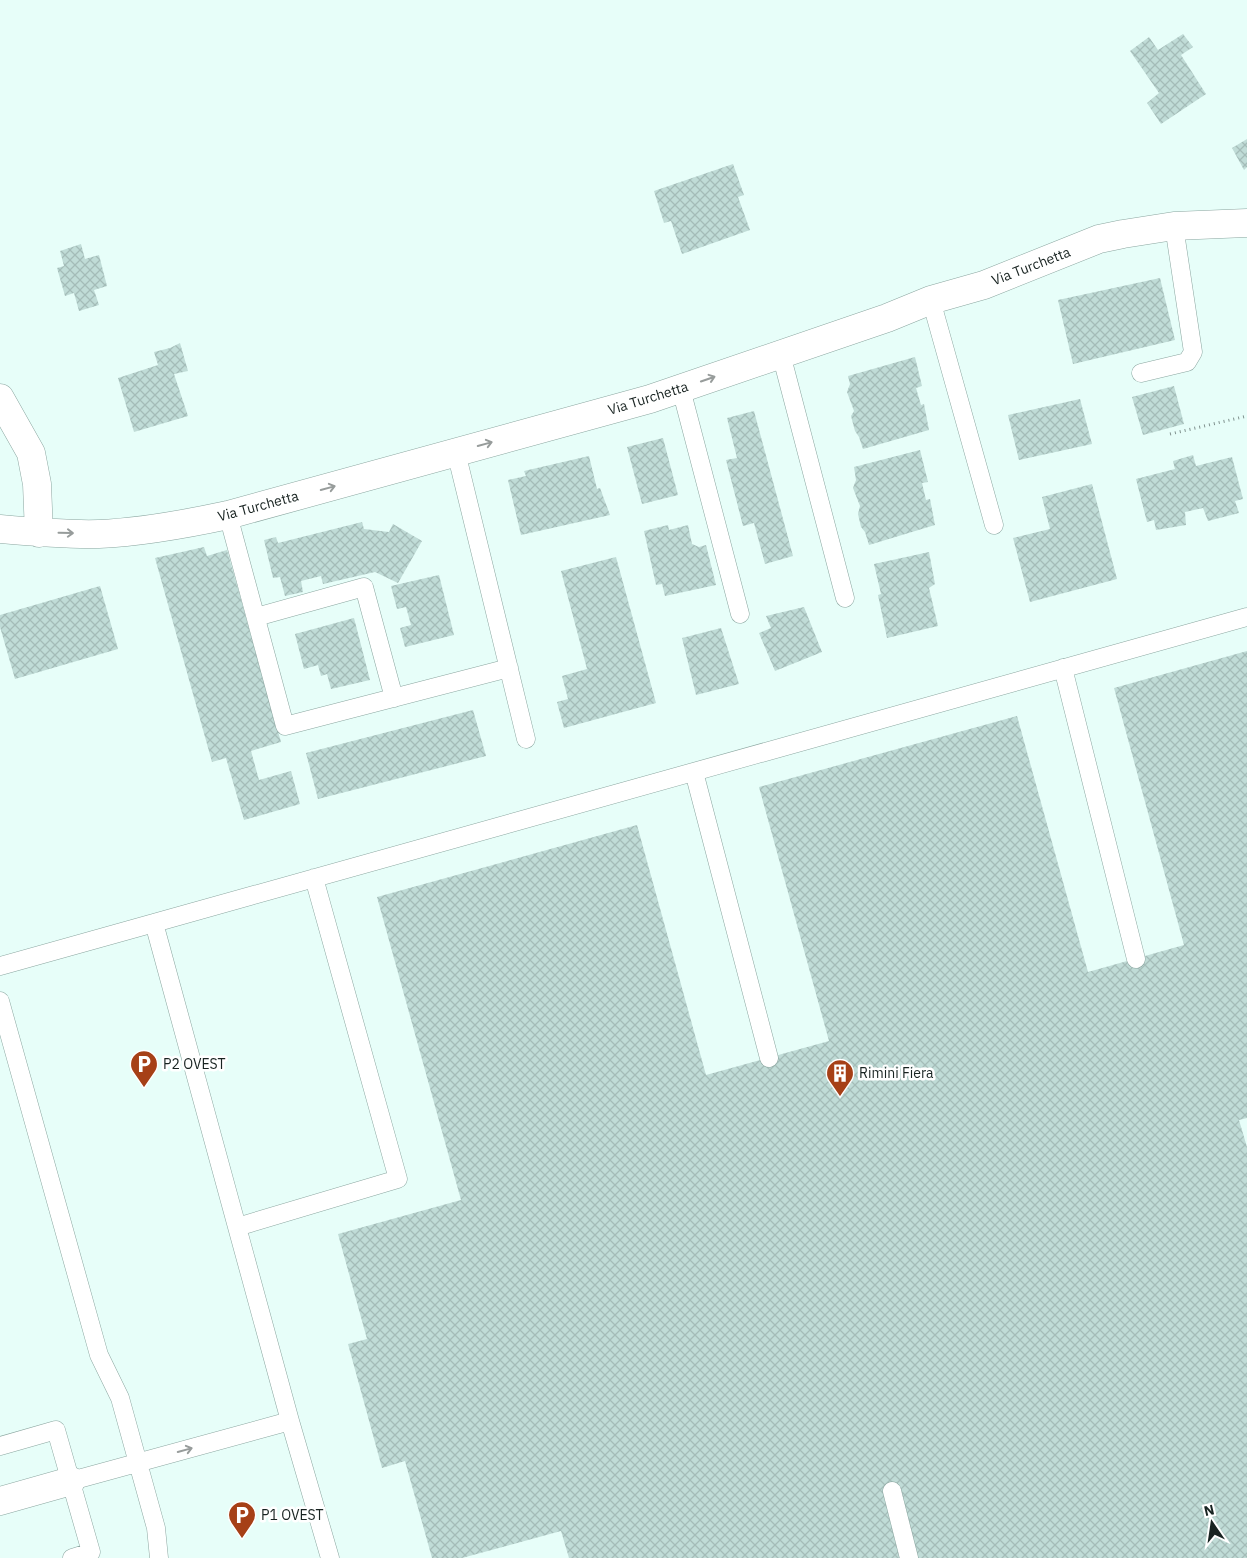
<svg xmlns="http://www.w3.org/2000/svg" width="1247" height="1558" font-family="'IBM Plex Sans',sans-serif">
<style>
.building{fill:url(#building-cross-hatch)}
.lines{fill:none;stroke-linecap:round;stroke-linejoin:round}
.service-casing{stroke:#8ba6a0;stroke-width:19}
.minor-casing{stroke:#8ba6a0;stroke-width:29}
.path{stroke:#81928f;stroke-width:3;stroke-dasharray:1 4;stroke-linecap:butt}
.service{stroke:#fff;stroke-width:18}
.minor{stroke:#fff;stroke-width:28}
.oneway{stroke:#979c9b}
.labels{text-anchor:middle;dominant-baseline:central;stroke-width:5;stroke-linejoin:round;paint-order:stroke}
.street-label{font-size:14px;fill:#182321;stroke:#fff}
.poi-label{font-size:14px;fill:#182321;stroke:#fff;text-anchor:start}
</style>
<defs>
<pattern id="building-cross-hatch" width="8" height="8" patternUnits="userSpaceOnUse" patternTransform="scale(1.25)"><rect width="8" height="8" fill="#c0dcd7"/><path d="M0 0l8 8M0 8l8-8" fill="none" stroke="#a4bcb8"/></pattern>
</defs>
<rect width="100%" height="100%" fill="#e7fef9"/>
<!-- building -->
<path class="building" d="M1183,34l10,13 -12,8 25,39 -45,30 -14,-21 12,-10 -29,-42 19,-14 9,13z
M1247,139v28l-3,3 -12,-22z
M733,164l11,31 -6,2 12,33 -68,24 -11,-33 -7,2 -10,-32z
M81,244l4,15 14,-4 8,31 -13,4 5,15 -20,6 -5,-18 -9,3 -8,-28 7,-2 -4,-15z
M1160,278l15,62 -102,24 -15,-64z
M180,343l8,28 -14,3 14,42 -54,16 -16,-54 40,-13 -4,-13 16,-4z
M915,357l7,29 -6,2 5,17 3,-1 5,26 -66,19 -4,-12 -4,-6 -4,-15 3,-5 -7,-19 3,-8 -2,-8z
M1174,386l10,38 -41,11 -11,-38z
M1080,399l12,45 -73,16 -11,-45z
M754,411l39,145 -28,8 -11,-41 -11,3 -17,-66 11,-2 -10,-40z
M663,438l15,57 -36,9 -15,-57z
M920,450l8,32 -6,1 4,17 4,-1 5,26 -66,20 -4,-13 -4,-5 -3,-13 2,-8 -7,-18 3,-8 -2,-13z
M1193,455l3,11 36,-9 11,42 -8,2 4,12 -31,8 -5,-13 -18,4 1,13 -30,5 -2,-10 -7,2 -11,-43 39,-10 -2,-8z
M589,456l8,33 3,-1 10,27 -89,20 -13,-55 18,-4 -2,-5z
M1092,484l25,95 -87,23 -17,-64 37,-9 -8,-32z
M362,522l2,7 25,3 4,-8 29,17 -24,42 -23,-11 -52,12 -2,-8 -20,5 2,11 -18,4 -5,-19 -7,1 -9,-38 12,-3 2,6z
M668,525l1,5 19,-5 4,19 7,3 7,-2 10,40 -51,11 -3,-12 -6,1 -12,-54z
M204,547l3,9 20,-6 54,192 -30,9 8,29 32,-9 9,33 -56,16 -18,-62 -14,4 -57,-204z
M929,552l6,32 -6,4 9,38 -51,12 -9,-43 3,-1 -7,-30z
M616,557l40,146 -92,25 -7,-26 11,-3 -6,-23 25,-7 -26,-98z
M439,575l15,60 -49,12 -5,-19 11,-3 -5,-18 -9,2 -6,-23z
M100,586l18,63 -103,30 -15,-52v-12z
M804,607l18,45 -47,19 -16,-38 12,-5 -5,-12z
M354,618l16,62 -39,9 -4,-15 -6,2 -3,-11 -14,4 -9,-35z
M721,628l18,56 -43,11 -14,-57z
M1247,651v467l-8,2 8,27v411h-678l-8,-27 -99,27h-30l-27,-97 -23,7 -34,-124 19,-5 -29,-105 123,-34 -84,-303 260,-72 69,250 123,-34 -70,-254 258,-71 71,256 96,-27 -70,-257z
M473,710l13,46 -168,43 -12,-46z"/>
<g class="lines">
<!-- service casing -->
<g class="service-casing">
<path id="service" d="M931,300l63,225
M781,354l64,244
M1141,373l46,-11 6,-10 -19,-126
M681,389l59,225
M456,452l70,287
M228,515l57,211 224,-58
M256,617l108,-30 30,111
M1063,668l73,291
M694,772l75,286
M0,966l154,-43
M0,1001l99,354 21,43 36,130 3,30
M237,1227l161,-48 -84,-301
M0,1446l56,-16 35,122 -19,6
M71,1481l219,-60
M892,1491l17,67
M330,1558l-40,-137 -136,-498 1093,-306"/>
</g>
<!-- minor casing -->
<g class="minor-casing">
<path id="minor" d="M0,398l31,55 6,31 2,49
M0,529c33,3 66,6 99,5 44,-2 87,-10 129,-19l422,-116 237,-81 44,-18 53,-15 115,-46 24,-5 51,-8 73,-3
M0,1501l71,-20"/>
</g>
<!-- path -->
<path class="path" d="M1170,434l77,-18"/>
<!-- service -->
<use href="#service" class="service"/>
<!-- minor -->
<use href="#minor" class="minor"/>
</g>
<!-- one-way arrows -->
<defs><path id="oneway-shaft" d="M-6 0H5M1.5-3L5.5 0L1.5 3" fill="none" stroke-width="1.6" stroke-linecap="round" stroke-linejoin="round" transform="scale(1.25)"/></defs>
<g class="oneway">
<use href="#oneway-shaft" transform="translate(708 379) rotate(-19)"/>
<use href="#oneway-shaft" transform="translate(485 444) rotate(-15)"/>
<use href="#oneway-shaft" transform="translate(328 488) rotate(-15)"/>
<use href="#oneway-shaft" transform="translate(66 533) rotate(1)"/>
<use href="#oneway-shaft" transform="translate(185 1450) rotate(-15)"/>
</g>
<!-- icons -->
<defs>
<g id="parking-pin" transform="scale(1.4375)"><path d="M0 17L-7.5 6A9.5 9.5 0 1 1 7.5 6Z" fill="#a64017" stroke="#fff"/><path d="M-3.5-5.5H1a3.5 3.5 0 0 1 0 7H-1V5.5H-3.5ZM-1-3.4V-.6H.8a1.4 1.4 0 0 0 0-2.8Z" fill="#fff"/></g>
<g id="building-pin" transform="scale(1.4375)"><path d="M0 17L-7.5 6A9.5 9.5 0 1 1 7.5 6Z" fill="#a64017" stroke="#fff"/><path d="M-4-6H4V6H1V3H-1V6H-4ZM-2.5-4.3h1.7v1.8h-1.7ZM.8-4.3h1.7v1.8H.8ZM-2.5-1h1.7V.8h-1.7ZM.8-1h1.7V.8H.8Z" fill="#fff"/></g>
</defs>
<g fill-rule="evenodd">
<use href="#parking-pin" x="144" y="1064"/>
<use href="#building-pin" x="840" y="1073"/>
<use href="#parking-pin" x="242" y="1515"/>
</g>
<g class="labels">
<!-- street labels -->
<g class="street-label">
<text transform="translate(1031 266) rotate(-21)">Via Turchetta</text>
<text transform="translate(648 398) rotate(-17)">Via Turchetta</text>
<text transform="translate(258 506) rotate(-15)">Via Turchetta</text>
</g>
<!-- poi labels -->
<g class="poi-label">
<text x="163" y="1064">P2 OVEST</text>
<text x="859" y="1073">Rimini Fiera</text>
<text x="261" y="1515">P1 OVEST</text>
</g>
</g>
<!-- north arrow -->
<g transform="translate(1212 1523) rotate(347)" stroke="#ffffff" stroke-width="4" paint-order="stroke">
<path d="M0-4L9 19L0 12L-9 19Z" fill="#182321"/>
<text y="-8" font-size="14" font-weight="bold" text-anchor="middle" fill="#182321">N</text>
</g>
</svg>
